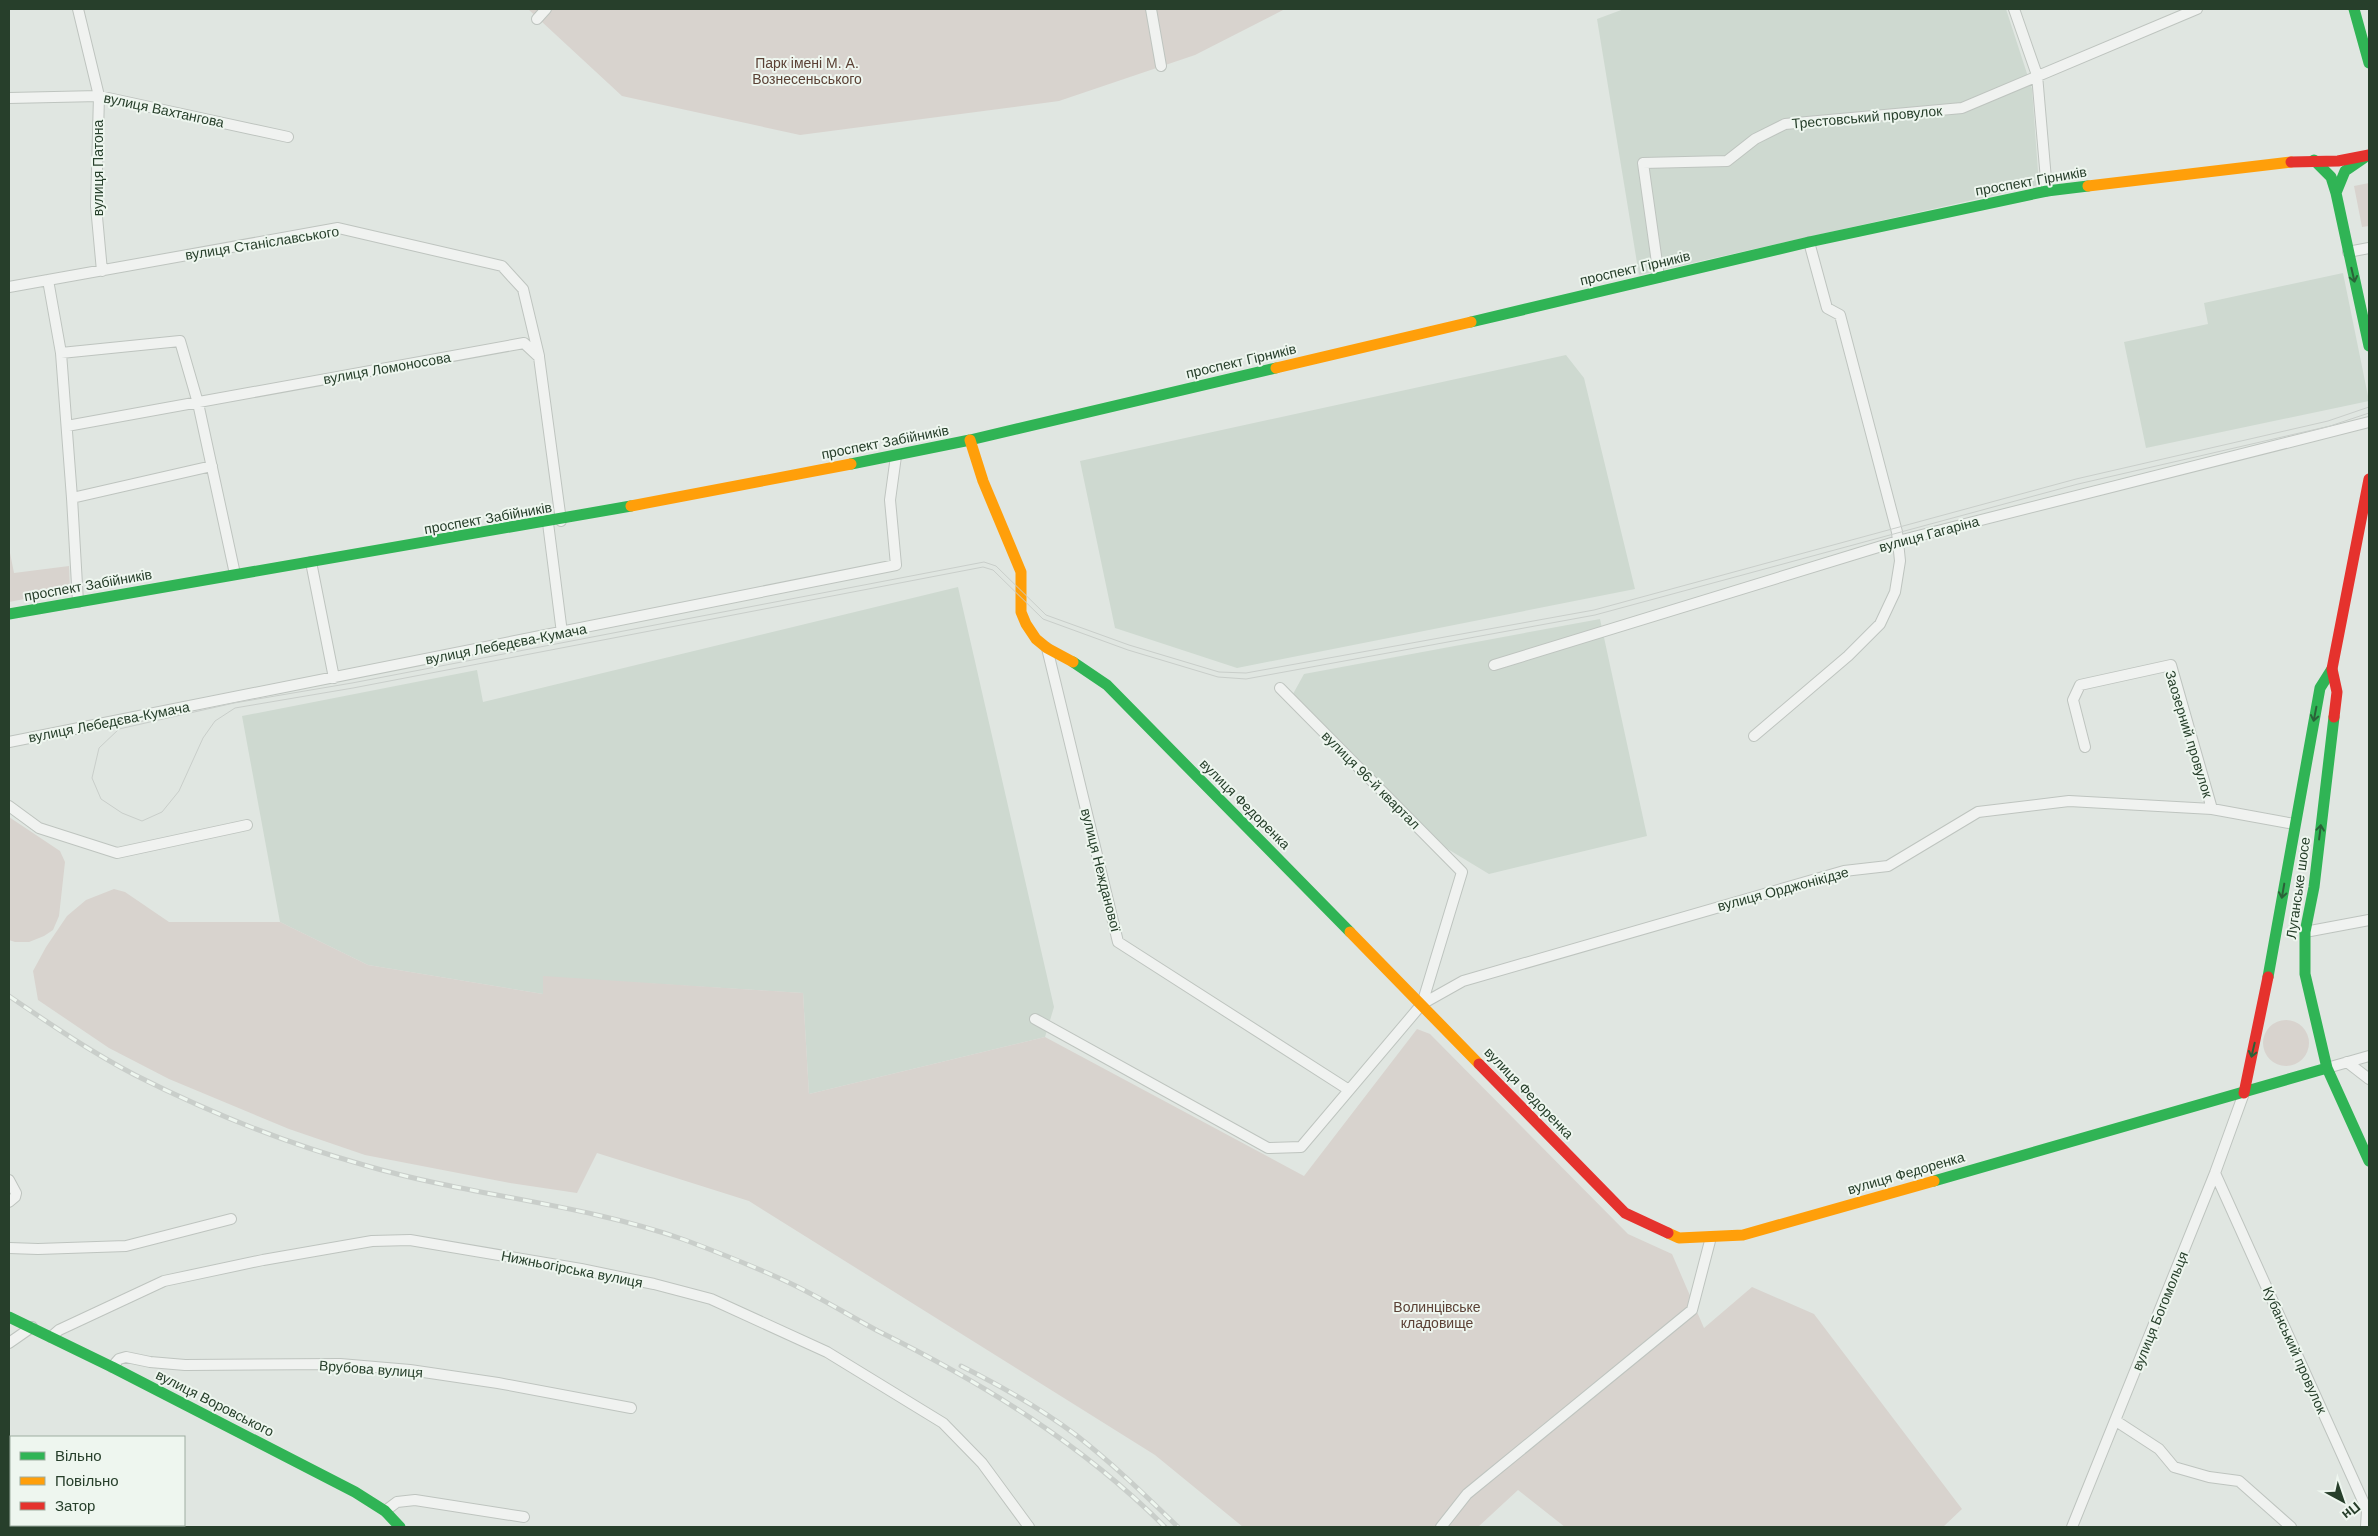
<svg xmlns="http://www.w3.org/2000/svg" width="2378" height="1536" font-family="Helvetica,sans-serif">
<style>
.built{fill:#ced9d0}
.green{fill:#d8d3ce}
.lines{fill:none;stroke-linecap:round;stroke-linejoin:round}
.street-casing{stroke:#bec4bf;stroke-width:12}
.street{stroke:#f0f2f0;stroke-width:10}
.fast{stroke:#30b455;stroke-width:11}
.slow{stroke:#ff9f0a;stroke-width:11}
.jam{stroke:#e5322d;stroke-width:11}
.tram{stroke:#c9ceca;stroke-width:1}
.rail-casing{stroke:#c9ceca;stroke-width:5}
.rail{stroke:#eef6ef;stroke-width:3;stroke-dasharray:9;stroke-linecap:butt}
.oneway{stroke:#2a6238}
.labels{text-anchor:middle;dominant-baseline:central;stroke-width:4;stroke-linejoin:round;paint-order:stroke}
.park-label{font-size:14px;fill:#5b4135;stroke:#eef6ef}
.street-label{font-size:14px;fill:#273f2b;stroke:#eef6ef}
</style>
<rect width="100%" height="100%" fill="#e0e6e1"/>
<!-- built -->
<path class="built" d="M1624,9h382l26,80 7,96 -400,90 -42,-256z
M2343,273l26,128 -223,47 -22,-106 84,-18 -4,-21z
M1566,355l18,23 51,211 -398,79 -122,-40 -35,-167z
M958,587l96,420 -9,30 -236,57 -6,-101 -260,-16v17l-175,-29 -88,-43 -38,-206 235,-46 6,32z
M1600,619l47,217 -158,38 -43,-26 -153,-154 11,-20z"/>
<!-- green -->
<path class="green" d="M528,9h757l-90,46 -136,46 -259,34 -178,-39z
M2369,183v43l-7,1 -8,-41z
M9,548l5,25 55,-7 1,24 -61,12z
M9,817l51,34 5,11 -6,54 -6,14 -9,6 -15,6h-14l-6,-2z
M114,889l11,3 44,30h111l88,43 175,29v-18l260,17 6,101 236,-57 259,139 113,-147 13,5 198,200 44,20 32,74 48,-41 62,27 148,195 -19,18h-378l-47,-37 -40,37h-235l-88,-72 -406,-254 -152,-48 -20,40 -67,-10 -145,-28 -76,-26 -120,-50 -60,-31 -71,-48 -5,-29 13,-24 21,-31 19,-16z
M2263 1043a23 23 0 1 1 46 0a23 23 0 1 1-46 0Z"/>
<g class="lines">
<!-- street casing -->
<g class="street-casing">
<path id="street" d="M78,9l21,87 -3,110 6,65
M1151,9l10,57
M2014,9l23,66 10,116
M537,19l9,-10
M9,98l90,-2 189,41
M2348,252l21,-4
M1659,277l-16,-114 84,-2 28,-22 30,-15 177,-16 235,-99
M48,280l13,73 119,-12 18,62 37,171
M9,287l329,-59 164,38 21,23 16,67
M61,353l11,145 6,104
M67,426l457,-83 15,14 22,164
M72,498l140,-32
M548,523l14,110
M311,562l23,116
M1047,648l71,294 231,148
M1494,665l404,-124 471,-119
M1754,736l94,-80 32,-32 15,-32 5,-31 -3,-29 -57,-217 -13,-7 -18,-66
M9,742l887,-177 -6,-65 6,-44
M2085,747l-12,-47 7,-15 91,-20 41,144
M9,806l30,22 78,25 130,-28
M2305,932l64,-12
M1422,1004l41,-23 381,-110 44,-5 90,-54 91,-11 143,8 82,15
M1035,1019l233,129 33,-1 121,-143 40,-132 -182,-184
M2347,1062l22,17
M2327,1068l42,-12
M2215,1173l152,337 -1,17
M9,1180l7,13 -1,4 -6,5
M9,1248l29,1 88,-3 105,-27
M51,1337l8,-7 105,-49 99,-21 109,-19 38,-1 171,29 73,15 57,15 116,53 116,71 39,40 47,64
M9,1343l23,-16
M112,1367l7,-8 7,-2 24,5 35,3 155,-1 70,6 88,13 133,25
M2116,1421l43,28 15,18 35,10 30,4 52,46
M385,1511l12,-9 18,-2 109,17
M1441,1527l26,-33 225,-184 19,-73
M2072,1527l143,-354 29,-80"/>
</g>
<!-- street -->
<use href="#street" class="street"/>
<!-- fast -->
<path class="fast" d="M2354,9l15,54
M2314,160l17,17 5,16 33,153
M2336,193l9,-22 19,-13
M1471,322l338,-80 238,-51 41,-5
M851,464l119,-24 306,-72
M9,614l622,-108
M1073,662l34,23 243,247
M2334,717l-20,170 -9,45v42l22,94 42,93
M2268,977l52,-289 12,-19
M1934,1181l393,-113
M9,1317l103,50 243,125 30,19 15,16"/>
<!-- slow -->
<path class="slow" d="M2088,186l203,-24
M1276,368l195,-46
M970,440l13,41 38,91v40l5,12 10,15 11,9 26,14
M631,506l220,-42
M1350,932l129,132
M1668,1233l11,5 64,-3 191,-54"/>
<!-- jam -->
<path class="jam" d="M2291,162l47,-1 31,-6
M2334,717l3,-25 -5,-23 37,-190
M1479,1064l146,149 43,20
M2244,1093l24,-116"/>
<!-- tram -->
<path class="tram" d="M2369,407l-41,14 -252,58 -482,131 -348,63 -27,-1 -90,-27 -83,-30 -50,-49 -12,-4 -632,121 -118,20 -115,26 -20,19 -7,30 9,21 21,14 20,8 20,-9 17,-21 24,-53 12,-17 20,-13 118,-20 630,-121 10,3 50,49 85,31 90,27 28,2 349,-64 483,-131 252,-58 39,-13"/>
<!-- rail casing -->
<g class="rail-casing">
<path id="rail" d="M9,996c41,28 82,56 126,79 73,37 150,68 229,90 105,31 217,38 321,75 32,12 65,25 96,39 34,15 65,35 97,52 105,52 204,113 287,196
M961,1366c40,20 79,42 115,69 36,28 69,60 102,92"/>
</g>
<!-- rail -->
<use href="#rail" class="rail"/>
</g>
<!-- one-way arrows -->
<defs><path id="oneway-shaft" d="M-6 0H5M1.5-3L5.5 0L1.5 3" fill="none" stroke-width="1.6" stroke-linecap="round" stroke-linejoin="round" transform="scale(1.25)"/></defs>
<g class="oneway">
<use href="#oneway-shaft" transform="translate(2353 275) rotate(77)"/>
<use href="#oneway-shaft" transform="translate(2315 714) rotate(101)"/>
<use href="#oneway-shaft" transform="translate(2320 832) rotate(-83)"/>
<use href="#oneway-shaft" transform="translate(2283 891) rotate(100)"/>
<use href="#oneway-shaft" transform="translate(2253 1050) rotate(103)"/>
</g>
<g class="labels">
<!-- park labels -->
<g class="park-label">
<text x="807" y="63">Парк імені М. А.<tspan x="807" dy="16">Вознесеньського</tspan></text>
<text x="1437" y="1307">Волинцівське<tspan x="1437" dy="16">кладовище</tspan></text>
</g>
<!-- street labels -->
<g class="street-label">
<text transform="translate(164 110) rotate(12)">вулиця Вахтангова</text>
<text transform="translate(1867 117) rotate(-5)">Трестовський провулок</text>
<text transform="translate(98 168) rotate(-90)">вулиця Патона</text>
<text transform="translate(2031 181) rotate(-10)">проспект Гірників</text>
<text transform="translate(262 243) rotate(-9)">вулиця Станіславського</text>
<text transform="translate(1635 268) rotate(-13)">проспект Гірників</text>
<text transform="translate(1241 361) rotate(-13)">проспект Гірників</text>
<text transform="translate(387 368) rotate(-10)">вулиця Ломоносова</text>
<text transform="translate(885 442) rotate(-11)">проспект Забійників</text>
<text transform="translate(488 518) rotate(-10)">проспект Забійників</text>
<text transform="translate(1929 534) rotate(-15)">вулиця Гагаріна</text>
<text transform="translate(88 585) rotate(-10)">проспект Забійників</text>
<text transform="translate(506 644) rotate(-11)">вулиця Лебедєва-Кумача</text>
<text transform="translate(109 722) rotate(-11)">вулиця Лебедєва-Кумача</text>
<text transform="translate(2189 734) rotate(73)">Заозерний провулок</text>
<text transform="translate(1371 780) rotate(45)">вулиця 96-й квартал</text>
<text transform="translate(1245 804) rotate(45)">вулиця Федоренка</text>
<text transform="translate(1101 870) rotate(76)">вулиця Нежданової</text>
<text transform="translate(2298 888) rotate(-82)">Луганське шосе</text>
<text transform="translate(1783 889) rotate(-15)">вулиця Орджонікідзе</text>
<text transform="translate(1529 1093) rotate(46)">вулиця Федоренка</text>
<text transform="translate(1906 1173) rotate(-16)">вулиця Федоренка</text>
<text transform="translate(572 1269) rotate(11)">Нижньогірська вулиця</text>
<text transform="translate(2160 1311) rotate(-68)">вулиця Богомольця</text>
<text transform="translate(2295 1350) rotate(66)">Кубанський провулок</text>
<text transform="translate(371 1369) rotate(4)">Врубова вулиця</text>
<text transform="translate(215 1403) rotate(27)">вулиця Воровського</text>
</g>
</g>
<!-- border -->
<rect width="2378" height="1536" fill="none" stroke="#273f2b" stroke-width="20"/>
<!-- legend -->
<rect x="10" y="1436" width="175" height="90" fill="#eef6ef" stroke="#9eada1"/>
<rect x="20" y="1452" width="25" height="8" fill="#30b455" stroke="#9eada1"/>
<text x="55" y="1461" font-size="15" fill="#273f2b">Вільно</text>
<rect x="20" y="1477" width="25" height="8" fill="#ff9f0a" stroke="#9eada1"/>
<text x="55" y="1486" font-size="15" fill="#273f2b">Повільно</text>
<rect x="20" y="1502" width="25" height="8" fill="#e5322d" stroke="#9eada1"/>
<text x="55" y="1511" font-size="15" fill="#273f2b">Затор</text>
<!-- north arrow -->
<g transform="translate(2343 1501) rotate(140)" stroke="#eef6ef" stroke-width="4" paint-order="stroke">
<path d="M0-4L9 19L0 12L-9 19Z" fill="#273f2b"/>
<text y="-8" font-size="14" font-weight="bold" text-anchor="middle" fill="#273f2b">Пн</text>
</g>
</svg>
